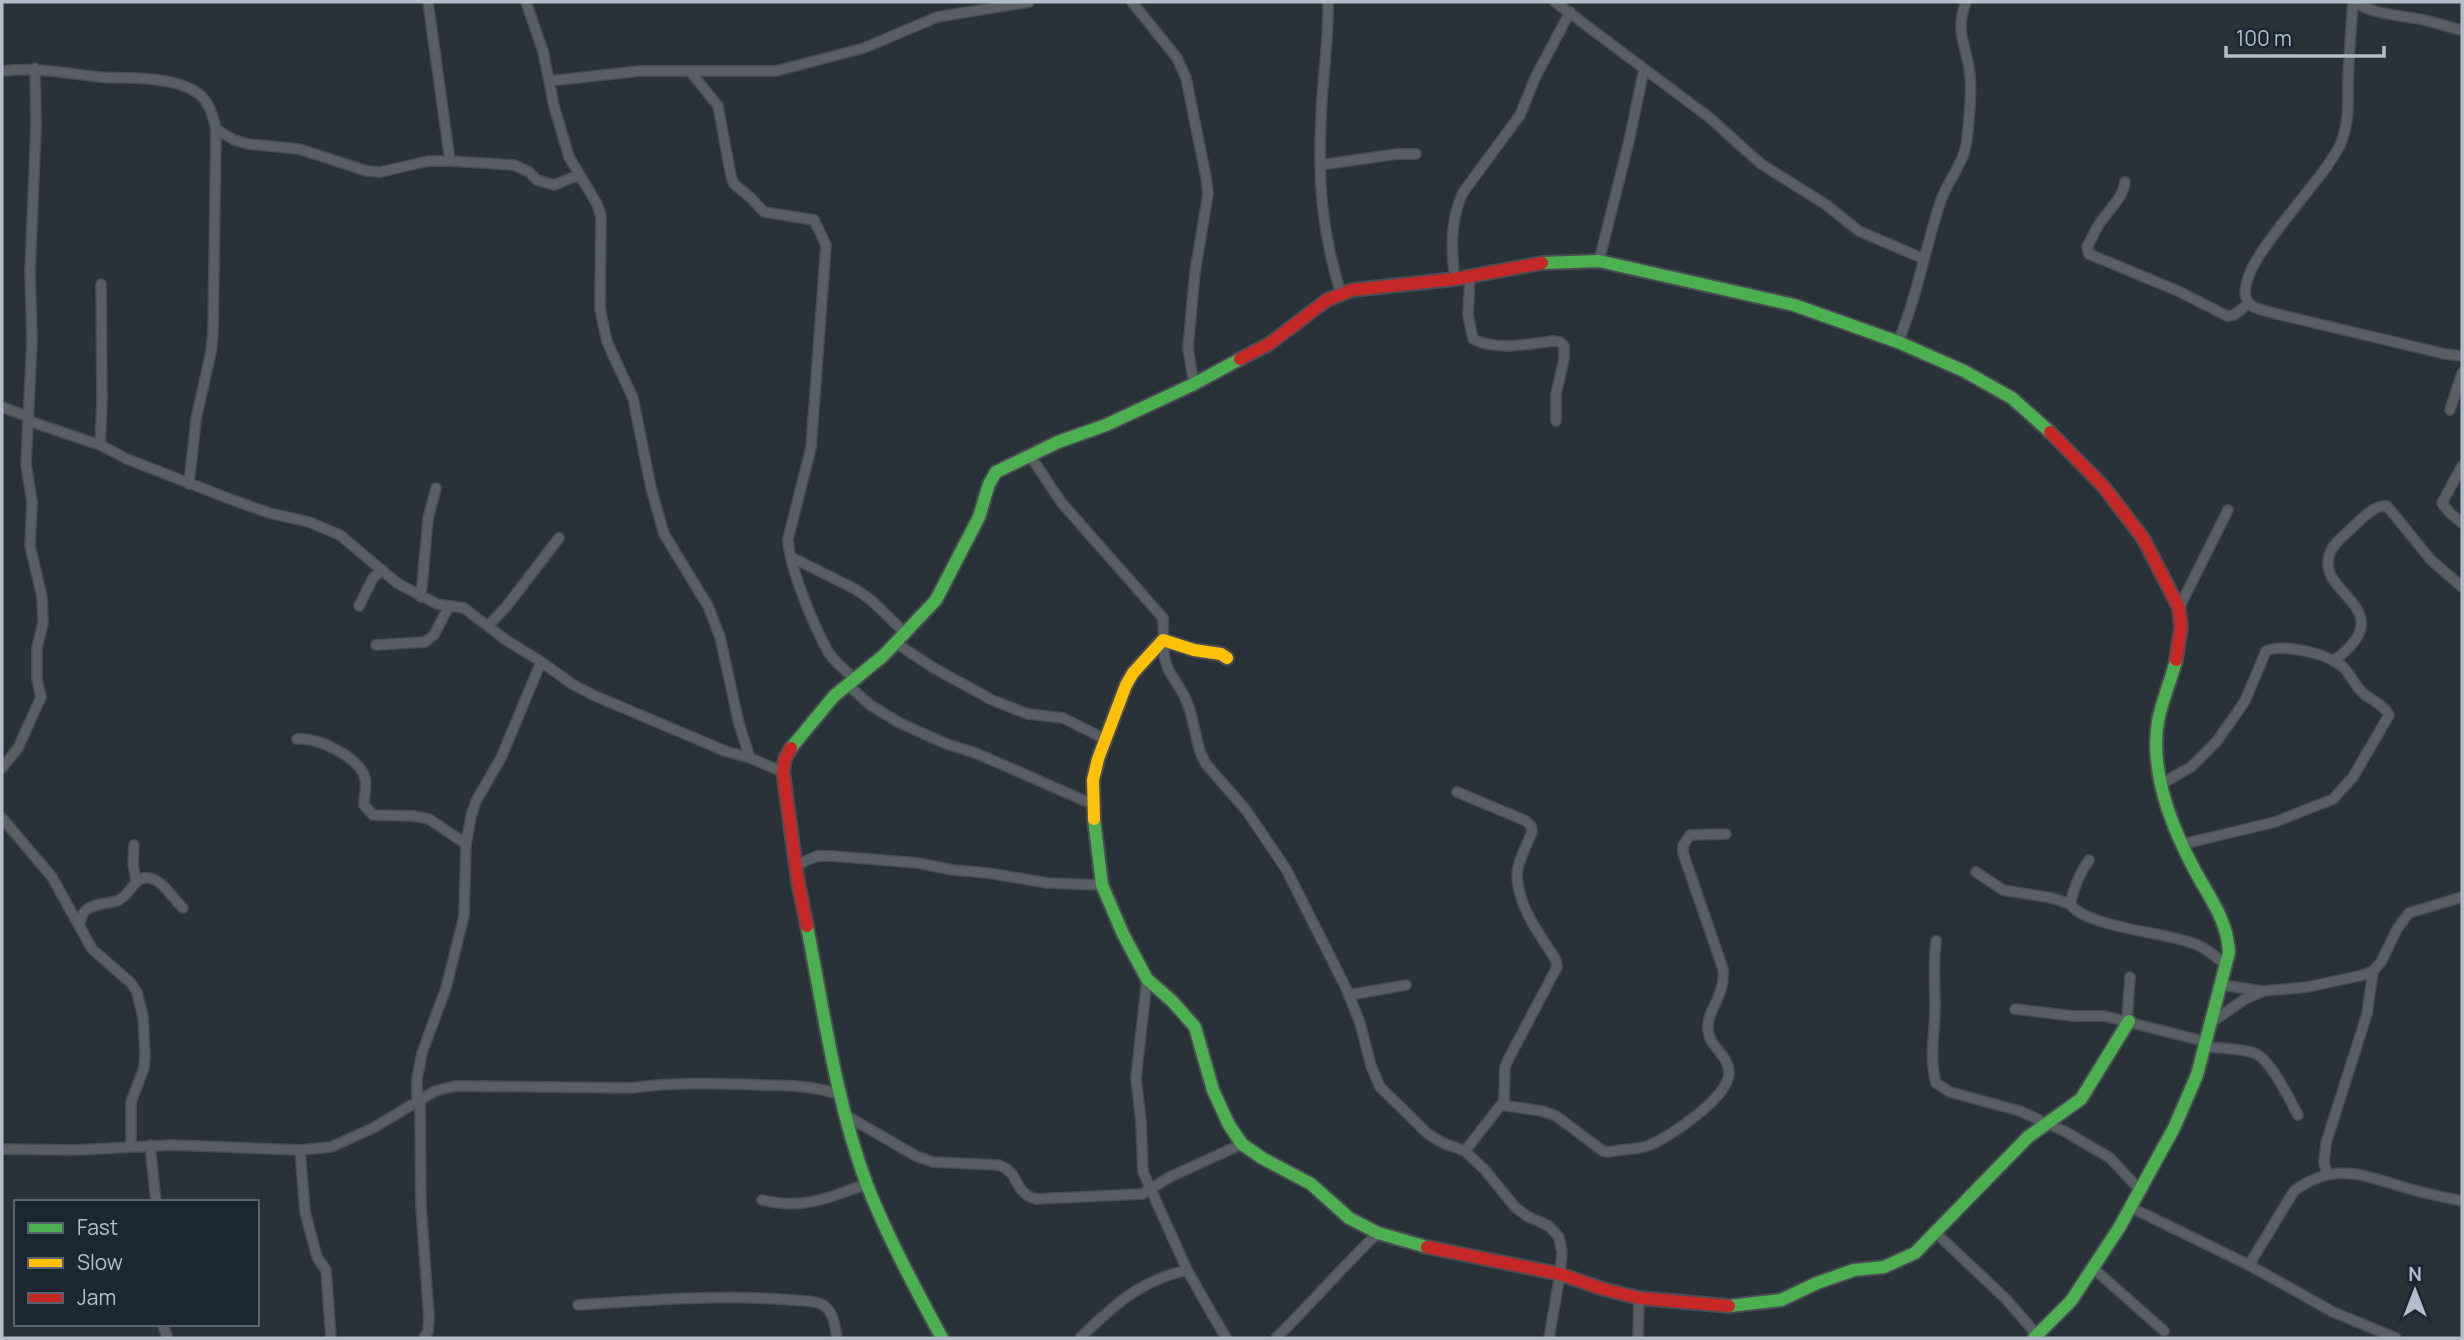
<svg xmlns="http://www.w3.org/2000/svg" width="2464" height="1340" font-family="Manrope,sans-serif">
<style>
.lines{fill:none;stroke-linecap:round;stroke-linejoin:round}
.street-casing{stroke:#484d53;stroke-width:12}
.fast-casing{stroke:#484d53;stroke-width:16}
.slow-casing{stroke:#484d53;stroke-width:16}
.jam-casing{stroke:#484d53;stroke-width:16}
.street{stroke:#5a5f66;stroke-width:9}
.fast{stroke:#4caf50;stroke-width:12}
.slow{stroke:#ffc107;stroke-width:12}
.jam{stroke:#c62828;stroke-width:12}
</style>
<rect width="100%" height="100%" fill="#293139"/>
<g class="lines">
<!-- street casing -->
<g class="street-casing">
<path id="street" d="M428,2l22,159
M526,2l17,49 11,55 15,51 28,47 4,12 -1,93 7,33 26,56 18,90 13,46 44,72 12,31 19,87 11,34
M1132,2l45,56 9,20 20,99 2,17 -13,78 -7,76 6,36
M1328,2c1,39 -6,78 -7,117 -3,65 1,113 20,175
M1555,2l155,116 51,46 64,40 34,27 65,28
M2353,2c-2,27 -4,53 -5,80 0,20 1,39 -6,58 -12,37 -115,130 -94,162 5,8 21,9 29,12l168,40 17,2
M2354,2c20,12 37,12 59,16 17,2 33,9 49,12
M2,71c37,-4 62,2 97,6 29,2 66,-1 92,12 17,8 21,23 25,40l-3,203 -2,20 -15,67 -7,65
M690,71l28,35 13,70 3,8 17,14 13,14 50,8 12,25 -15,203 -23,91c1,28 26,88 41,114 7,11 18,19 28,27
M549,81l91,-10h136l88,-23 73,-31 92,-15
M216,129l18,11 14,4 51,5 68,22 13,1 49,-11h21l64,4 15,7 8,8 17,5 25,-10
M1320,165l77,-11h19
M2125,182c-2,17 -19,30 -27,44 -4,7 -7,14 -11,21l2,7 89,37 49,25 7,-1 14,-11
M1599,261l30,-120 15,-72
M1470,276l-2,39 5,24c22,12 56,5 80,2l7,1 4,4v13l-8,35v27
M1455,279c-4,-28 -5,-62 9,-88l56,-76 15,-37 35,-66
M1898,342c19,-45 27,-93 42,-139 7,-22 25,-41 27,-64 2,-20 5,-43 3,-64 -3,-29 -16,-43 -4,-73
M2,407l27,10
M2450,410l12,-37
M29,421l71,24 27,14 103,40 39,14 40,9 31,13 57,48 40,21 27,4 42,32 34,21 32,23 21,11 132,56 25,7 33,14
M100,445l2,-44 -1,-117
M1031,457l30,45 102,116 1,38 4,13 16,26 6,15 10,42 6,12 40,46 40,59 61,121 13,33 11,43 9,21 48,47 15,9 22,8 19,18 32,39 11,8 22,10 10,11 3,15 -2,22 -11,64
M2462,466l-20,37 8,10 12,10
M791,557l64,32 16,11 34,33
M421,597l7,-78 8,-31
M359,606l14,-28 9,-8
M2179,608l49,-98
M488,626l18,-19 53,-69
M896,643l36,24 60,33 36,14 35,4 42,21
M376,645l49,-3 9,-7 15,-29
M2333,661c73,-52 -20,-67 -3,-108 4,-11 17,-20 25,-28 9,-8 19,-20 32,-19l44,54 31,27
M849,686l21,19 28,17 46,21 34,11 114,50
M297,739c21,-2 62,18 68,39 2,8 -1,19 -1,27l9,10 41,1 15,3 37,25
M2,768l16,-20 23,-51 -4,-17v-32l6,-25 -1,-26 -12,-51 2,-44 -6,-38 6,-124 -2,-68 6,-145 -1,-59
M2163,783l28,-16 26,-26 28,-40 21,-50c19,-8 63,3 78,17 8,8 11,19 20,26 9,7 20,11 25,21l-36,62 -20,22 -58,23 -92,22
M1457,792l69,29 5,5 1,6c-5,13 -14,28 -15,42 0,31 23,61 39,86l1,7 -48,91 -4,9 -1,34 -39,50
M2,818l50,59 40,72 39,34 6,9 6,25 2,37 -1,14 -13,34v44
M134,845l-1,18 3,18
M2089,860c-10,14 -15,27 -19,44 15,22 93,29 119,38 15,4 26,14 37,23
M796,865l21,-9h15l86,7 35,7 35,3 60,10 54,2
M1976,872l27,18 49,8 18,6
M79,925c2,-6 3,-12 7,-15 10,-8 22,-5 33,-10 12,-6 15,-24 30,-22 14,2 24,21 34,30
M1936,941c-3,22 -1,43 -1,65 0,26 -6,52 1,77l14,9 70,19 46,21 44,26 30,32
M1147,979l-11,99 5,44 2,50 44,98 39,68
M2222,985l40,6
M1349,995l57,-10
M2015,1009l58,7h31l103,26
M2127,1021l3,-44
M2212,1022l33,-23 19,-8 44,-4 55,-12 10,-4 8,-9 16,-33 12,-16 53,-16
M2205,1047c16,1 34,1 49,6 17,6 35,46 44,62
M420,1099l1,107 8,112 -1,13 -4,7
M417,1101v-22l5,-26 24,-65 18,-72 2,-72 5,-28 5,-15 25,-43 40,-96
M1501,1105l41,6 14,5 47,35 6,1c13,-3 26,-2 38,-6 21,-7 83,-50 82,-73 0,-18 -20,-26 -21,-43 -2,-20 18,-34 15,-61l-40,-116v-7l7,-11 36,-1
M845,1115l71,41 17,6 66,3c23,9 13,27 37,34l106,-5 28,-17 72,-33
M150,1145l6,57
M2,1149l73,1 98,-5 127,5 31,-3 42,-19 62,-37 20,-5 176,2c43,-6 86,-5 129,-3 27,1 54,0 80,10
M300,1150l5,62 12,45 9,13 5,68
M2327,1174l-3,-11 2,-20 41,-129 6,-43
M762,1200c42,10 65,-2 105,-16
M2130,1207l119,58 84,47 63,26
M1936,1233l70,66 31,36
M2249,1265l45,-74c44,-32 74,-13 120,-1 16,5 32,7 48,11
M2093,1268l71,63
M578,1305c70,-5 143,-11 214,-5 10,1 22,0 31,5 11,7 12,22 14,33
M162,1324l6,14
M1080,1338c34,-33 59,-57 107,-68
M1276,1338c35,-34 66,-71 102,-105
M1638,1338l1,-40"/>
</g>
<!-- fast casing -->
<g class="fast-casing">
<path id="fast" d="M1542,263l57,-2 195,44 104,37 66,29 48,27 38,34
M791,748l43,-52 49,-40 53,-56 43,-83 10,-33 7,-12 62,-30 48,-17 88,-41 46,-25
M1094,819l8,66 21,49 24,45 26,23 22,25 18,63 16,35 13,19 20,14 49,26 38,34 29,15 49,14
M807,926c17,87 29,176 60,259 21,53 48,103 75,153
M1729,1306l52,-6 36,-17 37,-13 30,-3 31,-14 113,-116 53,-38 48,-78
M2034,1338l37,-37 48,-73 55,-100 23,-53 32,-123c-2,-35 -22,-57 -37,-87 -22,-42 -42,-96 -34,-144 4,-21 13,-40 18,-61"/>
</g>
<!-- slow casing -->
<g class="slow-casing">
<path id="slow" d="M1094,819l-1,-39 5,-21 28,-74 7,-12 30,-33 31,10 27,4 6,4"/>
</g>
<!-- jam casing -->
<g class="jam-casing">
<path id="jam" d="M1240,359l29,-15 58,-44 25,-10 103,-11 87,-16
M2050,432l53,54 40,52 36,70 2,19 -5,33
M791,748l-6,11 -2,13 15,110 9,44
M1427,1247l133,27 43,15 36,9 90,8"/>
</g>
<!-- street -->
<use href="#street" class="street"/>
<!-- fast -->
<use href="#fast" class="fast"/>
<!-- slow -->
<use href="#slow" class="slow"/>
<!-- jam -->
<use href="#jam" class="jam"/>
</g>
<!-- border -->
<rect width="2464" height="1340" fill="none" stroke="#b4bdca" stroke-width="7"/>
<!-- legend -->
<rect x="14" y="1200" width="245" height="126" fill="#1c2734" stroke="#596370" stroke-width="2"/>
<rect x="28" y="1223" width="35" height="10" fill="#4caf50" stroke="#596370" stroke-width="2"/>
<text x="77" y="1235" font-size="21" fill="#b4bdca">Fast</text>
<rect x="28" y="1258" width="35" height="10" fill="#ffc107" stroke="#596370" stroke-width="2"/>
<text x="77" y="1270" font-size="21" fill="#b4bdca">Slow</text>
<rect x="28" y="1293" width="35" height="10" fill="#c62828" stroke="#596370" stroke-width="2"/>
<text x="77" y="1305" font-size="21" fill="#b4bdca">Jam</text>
<!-- north arrow -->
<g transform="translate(2415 1291)" stroke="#1c2734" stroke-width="5" paint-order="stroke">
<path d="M0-5L12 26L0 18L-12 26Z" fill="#b4bdca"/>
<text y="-10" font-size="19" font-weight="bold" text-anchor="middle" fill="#b4bdca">N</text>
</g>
<!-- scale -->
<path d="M2226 46v10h158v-10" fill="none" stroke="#b4bdca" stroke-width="3.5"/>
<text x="2236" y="46" font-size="21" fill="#b4bdca" stroke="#1c2734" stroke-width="5" paint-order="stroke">100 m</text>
</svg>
